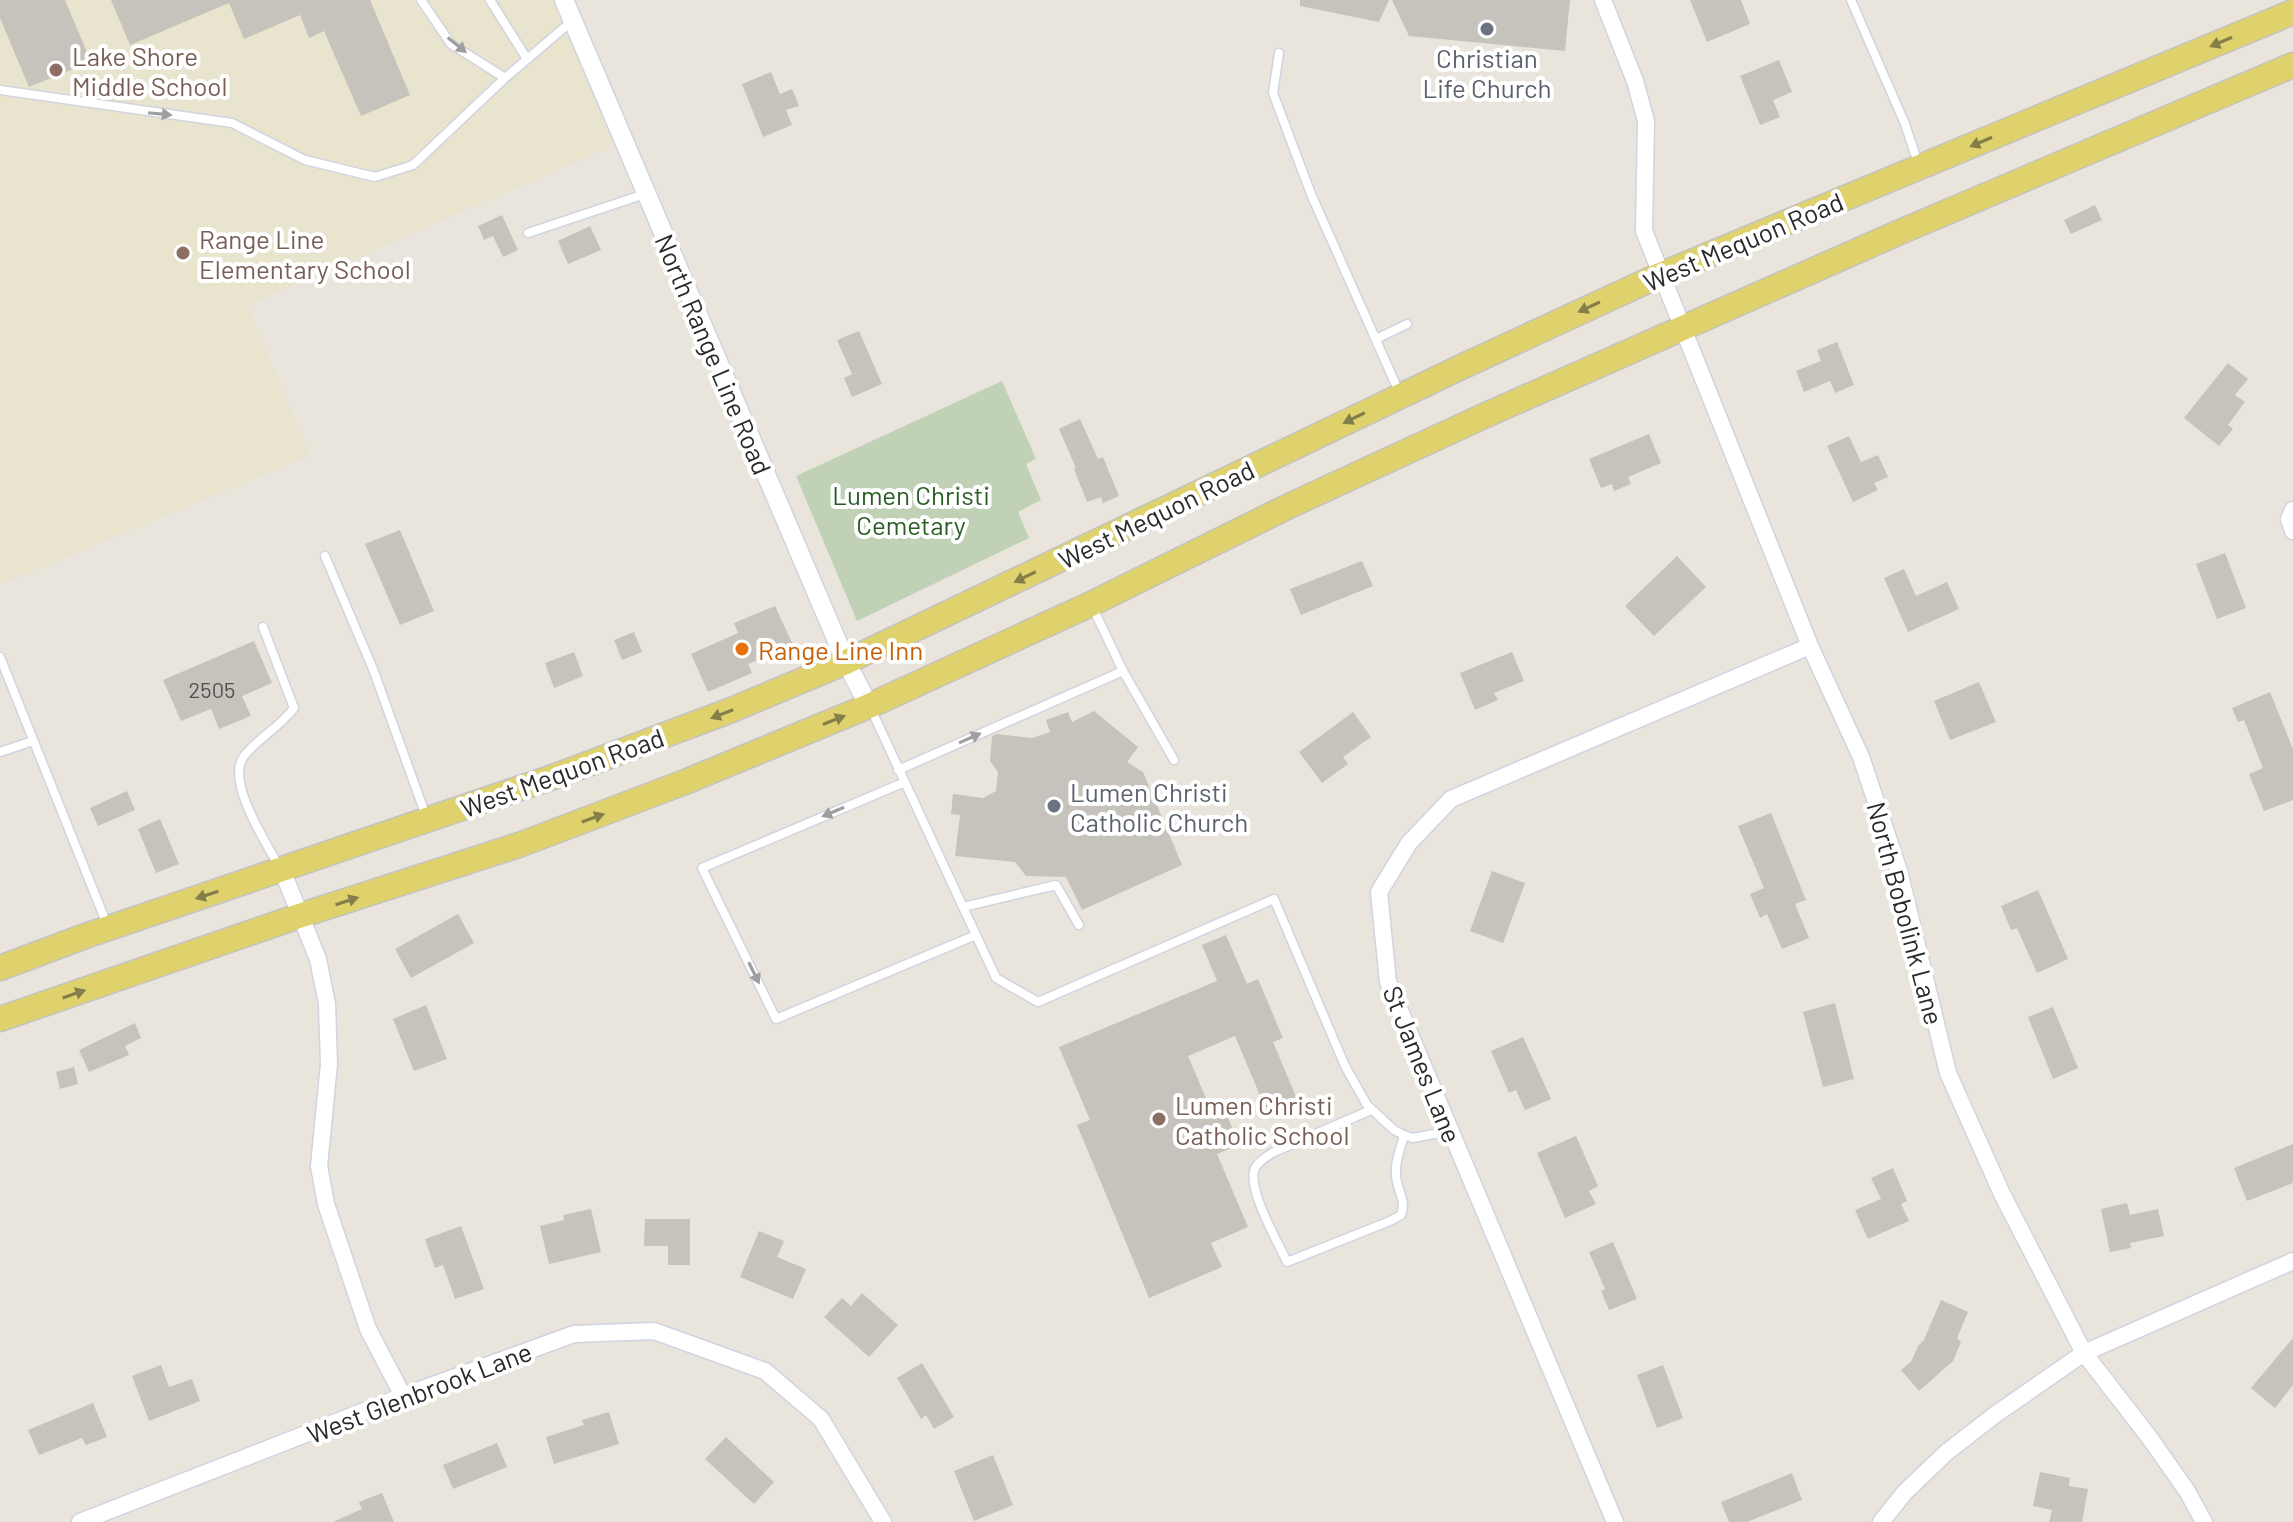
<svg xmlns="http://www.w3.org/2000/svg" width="2293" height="1522" font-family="Barlow,sans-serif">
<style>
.education{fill:#e9e4ce}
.cemetery{fill:#c0d1b6}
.building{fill:#c5c3bb}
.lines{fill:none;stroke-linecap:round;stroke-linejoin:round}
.service-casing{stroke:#d2d3e0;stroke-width:11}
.minor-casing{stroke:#d2d3e0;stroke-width:19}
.tertiary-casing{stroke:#d2d3e0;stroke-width:21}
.primary-casing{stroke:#c3c3c3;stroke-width:27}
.service{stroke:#fff;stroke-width:8}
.minor{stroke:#fff;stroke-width:16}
.tertiary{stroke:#fff;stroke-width:18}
.primary{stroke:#dfd26c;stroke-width:24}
.oneway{fill:#847e4a}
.oneway2{fill:#9f9f9f}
.worship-dot{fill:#6b7280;stroke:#fff;stroke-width:3}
.education-dot{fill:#8d6e63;stroke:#fff;stroke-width:3}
.food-dot{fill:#e8710a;stroke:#fff;stroke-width:3}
.labels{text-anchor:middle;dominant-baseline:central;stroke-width:8;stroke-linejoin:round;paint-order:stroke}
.number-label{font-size:22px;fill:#50504e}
.education-label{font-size:26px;fill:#785e54;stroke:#fff;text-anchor:start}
.worship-label{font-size:26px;fill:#5b616d;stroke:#fff}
.street-label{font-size:26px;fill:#292929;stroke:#fff}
.park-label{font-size:26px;fill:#275c22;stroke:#fff}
.food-label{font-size:26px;fill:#c56008;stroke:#fff;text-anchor:start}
</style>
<rect width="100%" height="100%" fill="#e9e5dc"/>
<!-- education -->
<path class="education" d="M0,0h565l59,141 -377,164 63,150 -310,130z"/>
<!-- cemetery -->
<path class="cemetery" d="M1002,381l34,78 -10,5 15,36 -23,12 11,26 -172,83 -61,-145z"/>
<!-- building -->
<path class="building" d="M0,0h65l26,62 -62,25 -29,-69z
M111,0h259l40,95 -49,21 -37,-85 -15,7 -9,-23 -56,24 -15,-36 -99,42z
M1300,0h89l-10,22 -79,-16z
M1392,0h178l-5,51 -156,-15z
M1690,0h51l9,24 -43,18z
M1779,60l13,32 -19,8 7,17 -20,8 -20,-49z
M771,72l9,22 12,-5 7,17 -13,4 6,15 -29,12 -21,-53z
M2095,205l7,15 -31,14 -7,-14z
M502,215l16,35 -15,7 -10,-21 -9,4 -6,-14z
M590,226l11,24 -33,14 -10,-23z
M859,331l23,53 -30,13 -8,-19 8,-4 -15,-34z
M1837,342l17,43 -19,8 -5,-12 -26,11 -8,-21 25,-10 -4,-11z
M2228,363l20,16 -13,16 10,7 -17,23 5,4 -14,17 -35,-28z
M1080,419l18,40 5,-2 16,39 -16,7 -2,-6 -14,5 -13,-33 2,-1 -17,-39z
M1649,434l12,29 -33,14 3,7 -17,7 -2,-7 -11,4 -12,-29z
M1849,436l12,26 17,-7 10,22 -14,6 4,7 -25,12 -26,-56z
M400,530l34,81 -34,14 -35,-81z
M2225,553l21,55 -29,11 -21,-55z
M1677,556l29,31 -52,49 -29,-30z
M1362,561l11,25 -72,29 -11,-26z
M1904,569l12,27 31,-14 12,27 -51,23 -24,-54z
M775,606l18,39 -45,19 4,9 -44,19 -17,-38 47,-21 -4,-10z
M634,632l8,20 -20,8 -8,-20z
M254,641l18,42 -30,13 9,20 -32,13 -8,-20 -30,12 -18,-41z
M574,652l9,24 -29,12 -9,-25z
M1512,652l12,29 -30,12 4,7 -23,10 -15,-37z
M1979,682l17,40 -46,18 -16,-39z
M2270,692l23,57v51l-29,11 -15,-37 14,-6 -19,-48 -6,2 -6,-14z
M1094,711l44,36 -11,15 16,10 39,93 -100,45 -16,-33 -40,-1 -11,-14 -60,-6 5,-41 -9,-1 2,-20 30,4 13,-7 2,-19 -8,-11 2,-25 5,-2 35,4 18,-6 -4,-12 22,-8 4,10z
M1353,712l18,25 -28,20 5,7 -26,19 -23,-31z
M127,791l8,19 -37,16 -8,-18z
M1771,813l35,87 -11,4 14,34 -27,11 -15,-35 -7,4 -10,-24 14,-6 -26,-62z
M160,819l19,45 -23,9 -18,-44z
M1492,871l33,12 -22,60 -33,-12z
M2038,890l30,69 -31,14 -20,-45 -6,2 -10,-24z
M458,914l16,29 -63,35 -16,-29z
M1226,935l21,49 11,-5 25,59 -10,4 24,57 -30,13 -32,-76 -47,20 23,54 12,-5 16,40 -22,9 31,73 -37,16 11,24 -73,31 -72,-173 13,-5 -31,-73 158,-66 -15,-36z
M1835,1003l19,76 -31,8 -20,-75z
M426,1005l21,54 -33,12 -21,-52z
M2053,1007l25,61 -25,11 -25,-62z
M135,1023l6,15 -16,8 4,9 -40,17 -10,-22z
M1523,1037l28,62 -26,11 -9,-20 -7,3 -18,-42z
M74,1067l4,17 -18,5 -4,-17z
M1576,1136l22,50 -9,5 7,13 -31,14 -28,-65z
M2293,1144v39l-46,18 -13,-33z
M1893,1168l14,33 -6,3 8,17 -41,18 -13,-29 26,-11 -10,-21z
M2127,1203l3,12 28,-6 6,27 -34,7 1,5 -21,4 -9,-43z
M591,1209l10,43 -52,12 -9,-38 24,-6 -1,-5z
M645,1219h45v46h-22v-19h-24z
M461,1226l23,63 -29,10 -12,-34 -8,3 -10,-29z
M759,1231l25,10 -7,16 29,12 -13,30 -53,-22z
M1613,1242l24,57 -28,11 -8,-19 4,-2 -16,-37z
M862,1293l36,32 -29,32 -45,-40 18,-19 9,8z
M1941,1300l27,12 -11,26 4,4 -8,19 -34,30 -18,-21 10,-8 7,-16 6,-6z
M2293,1338v47l-18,23 -24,-20z
M922,1363l32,54 -20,12 -8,-14 -5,4 -24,-41z
M161,1365l8,22 23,-8 8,22 -51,20 -17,-45z
M1663,1365l20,53 -26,10 -20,-53z
M93,1403l14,34 -21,8 -4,-7 -43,17 -11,-25z
M609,1412l10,32 -65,20 -8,-27 38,-12 -2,-5z
M726,1437l48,45 -20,22 -49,-45z
M497,1443l10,24 -54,22 -10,-24z
M993,1455l20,50 -39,16 -20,-50z
M2040,1472l30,6 -1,8 19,3 -6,33h-33l3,-12 -19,-4z
M1792,1473l10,27 -55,22h-18l-8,-20z
M382,1493l12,29h-61l29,-13 -3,-7z"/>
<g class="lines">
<!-- service casing -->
<g class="service-casing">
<path id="service" d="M421,0l30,44 54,34
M490,0l37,59
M1851,0l54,124 14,42
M1279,53l-6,40 38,101 89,200
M0,90l232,33 73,37 70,17 38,-12 92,-87 67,-57
M528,233l117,-39
M1376,339l31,-15
M325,556l48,113 53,147
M1092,606l31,65 51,89
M263,627l31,81c-14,19 -36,30 -50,48 -19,24 22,87 35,110
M0,657l108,270
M870,707l126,271 42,24 236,-103 71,167 22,39 27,25 10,5 9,3 37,-7
M0,752l33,-11
M898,770l225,-99
M905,782l-203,86 74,151 200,-84
M963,907l93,-22 23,40
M1371,1110l-97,42c-7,4 -15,9 -19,16 -9,20 23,74 32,94l103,-41 11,-6c5,-14 -1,-19 -4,-33 -4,-15 3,-32 7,-47"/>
</g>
<!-- minor casing -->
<g class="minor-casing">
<path id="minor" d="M1603,0l32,81 11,40 -2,110 166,415 51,111 38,114 49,202 54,121 82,159 65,84 38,54 17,31
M2293,510l-4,9 4,12
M282,870l36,89 9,45 2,60 -10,102 7,38 42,125 35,67
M80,1522l323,-126 171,-62 80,-3 111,40 56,48 62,103
M1615,1522l-227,-540 -9,-90 30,-49 42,-44 359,-153
M1881,1522l24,-30 42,-40 49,-38 88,-61 209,-92"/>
</g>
<!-- tertiary casing -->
<g class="tertiary-casing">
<path id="tertiary" d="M564,0l282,662 23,44"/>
</g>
<!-- primary casing -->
<g class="primary-casing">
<path id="primary" d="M0,968l88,-33 465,-158 176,-66 117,-49 611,-293 203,-94 633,-263
M0,1019l302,-104 217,-70 166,-63 184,-76 222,-102 198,-98 197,-91 414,-183 393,-167"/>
</g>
<!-- service -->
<use href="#service" class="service"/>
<!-- minor -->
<use href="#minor" class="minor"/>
<!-- tertiary -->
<use href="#tertiary" class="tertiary"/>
<!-- primary -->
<use href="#primary" class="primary"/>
</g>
<!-- one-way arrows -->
<defs><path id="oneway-solid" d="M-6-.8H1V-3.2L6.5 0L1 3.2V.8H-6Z" transform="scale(2)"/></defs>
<g class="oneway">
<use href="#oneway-solid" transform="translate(2221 42) rotate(157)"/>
<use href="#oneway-solid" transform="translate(1981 142) rotate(157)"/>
<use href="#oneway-solid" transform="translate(1589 307) rotate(155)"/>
<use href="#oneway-solid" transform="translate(1354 418) rotate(154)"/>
<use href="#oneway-solid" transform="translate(1025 577) rotate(154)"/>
<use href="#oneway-solid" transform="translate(722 714) rotate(159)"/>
<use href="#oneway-solid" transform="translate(834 720) rotate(-22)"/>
<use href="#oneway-solid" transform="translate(593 818) rotate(-20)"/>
<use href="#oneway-solid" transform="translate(207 895) rotate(162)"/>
<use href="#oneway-solid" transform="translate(347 901) rotate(-18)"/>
<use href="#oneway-solid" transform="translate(74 994) rotate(-19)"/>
</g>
<g class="oneway2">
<use href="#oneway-solid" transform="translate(457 45) rotate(39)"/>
<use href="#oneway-solid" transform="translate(160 114) rotate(6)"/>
<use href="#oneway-solid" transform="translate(970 738) rotate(-24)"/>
<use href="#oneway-solid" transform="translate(833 812) rotate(157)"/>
<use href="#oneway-solid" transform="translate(754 973) rotate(64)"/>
</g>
<!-- markers -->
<g class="worship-dot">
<circle cx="1487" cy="29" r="8"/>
<circle cx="1054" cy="806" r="8"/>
</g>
<g class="education-dot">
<circle cx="56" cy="70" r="8"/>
<circle cx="183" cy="253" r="8"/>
<circle cx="1159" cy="1119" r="8"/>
</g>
<circle class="food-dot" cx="742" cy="649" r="8"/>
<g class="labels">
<!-- number labels -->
<g class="number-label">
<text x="212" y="689">2505</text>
</g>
<!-- education labels -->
<g class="education-label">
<text x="72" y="55">Lake Shore<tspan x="72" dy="30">Middle School</tspan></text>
<text x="199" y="238">Range Line<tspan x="199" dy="30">Elementary School</tspan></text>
<text x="1175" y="1104">Lumen Christi<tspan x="1175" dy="30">Catholic School</tspan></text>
</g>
<!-- worship labels -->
<g class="worship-label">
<text x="1487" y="57">Christian<tspan x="1487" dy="30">Life Church</tspan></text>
<text x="1070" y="791" text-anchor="start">Lumen Christi<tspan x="1070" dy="30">Catholic Church</tspan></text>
</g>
<!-- street labels -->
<g class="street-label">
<text transform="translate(1743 241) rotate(-23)">West Mequon Road</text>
<text transform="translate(714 354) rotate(67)">North Range Line Road</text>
<text transform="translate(1156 514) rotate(-26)">West Mequon Road</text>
<text transform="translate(562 772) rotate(-20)">West Mequon Road</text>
<text transform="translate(1906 913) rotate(75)">North Bobolink Lane</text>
<text transform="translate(1423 1064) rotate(68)">St James Lane</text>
<text transform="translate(419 1392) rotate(-21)">West Glenbrook Lane</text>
</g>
<!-- park labels -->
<g class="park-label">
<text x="911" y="494">Lumen Christi<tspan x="911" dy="30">Cemetary</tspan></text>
</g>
<!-- food labels -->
<g class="food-label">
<text x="758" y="649">Range Line Inn</text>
</g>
</g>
</svg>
